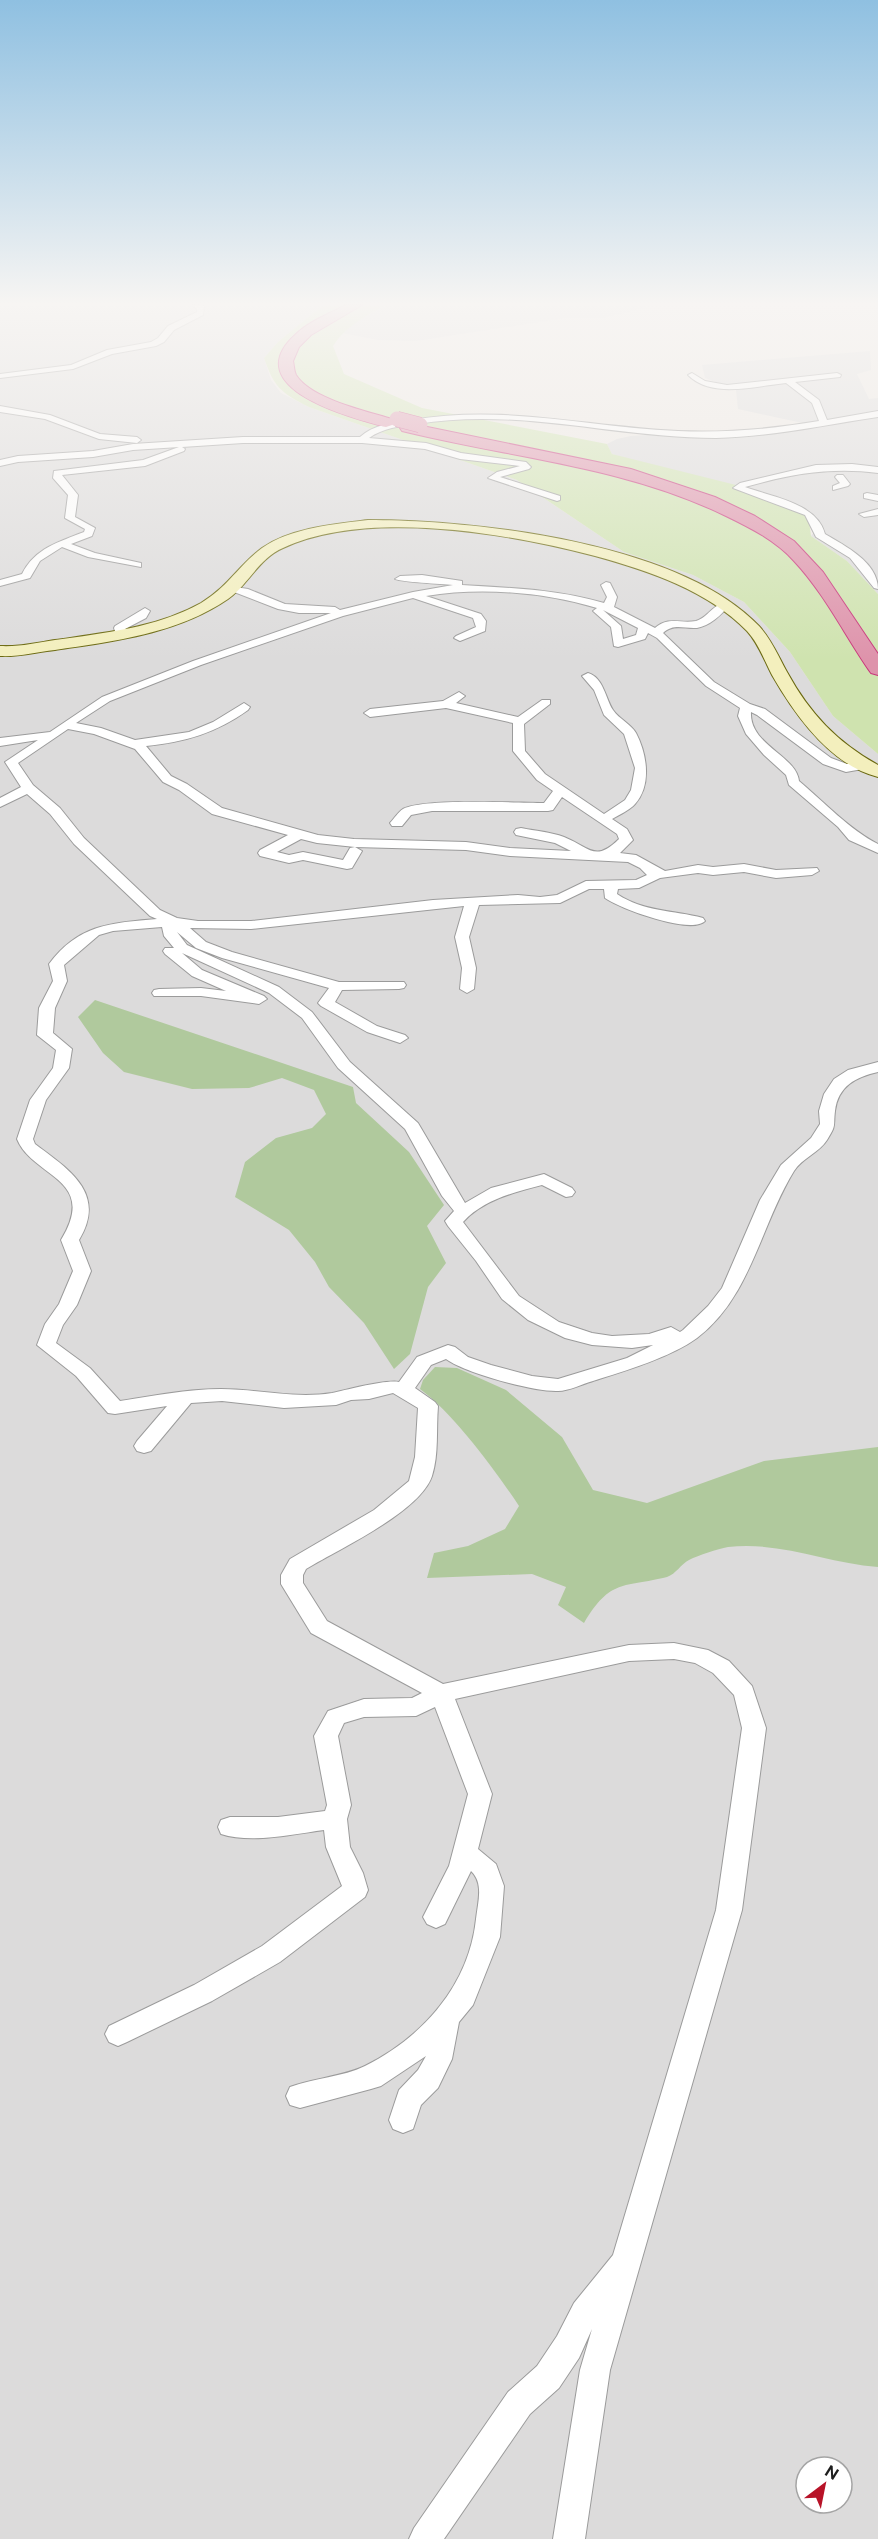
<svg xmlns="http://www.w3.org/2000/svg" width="878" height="2539" font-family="'Public Sans',sans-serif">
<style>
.residential{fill:#dcdbdb;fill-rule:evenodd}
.grass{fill:#cfe3af}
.forest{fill:#b0c99d}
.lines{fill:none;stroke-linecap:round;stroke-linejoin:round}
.street-casing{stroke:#9b9b9b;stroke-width:2}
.secondary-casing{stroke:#6a680f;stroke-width:2}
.highway-casing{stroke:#c8357a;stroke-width:2}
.street{fill:#fff;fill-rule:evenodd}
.secondary{fill:#f3efbd;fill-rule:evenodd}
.highway{fill:#de93ab;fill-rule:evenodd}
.highway-bridge-casing{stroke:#c8357a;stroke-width:16;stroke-linecap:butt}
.highway-bridge{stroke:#de93ab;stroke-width:15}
</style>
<rect width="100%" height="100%" fill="#eee9e4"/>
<!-- residential -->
<path class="residential" d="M0,305h323l-45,37 -14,16 7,22 10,13 28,14 208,73 107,72 69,23 51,27 46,50 43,64 45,38v1785h-878zM806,2467h36v36h-36z
M387,305h271l-55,13h-37l-150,23 -38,-1 -36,-7 -1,-3z
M870,351l1,19 -14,4 12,25 9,-1v196l-31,-33 -36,-25 7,-9 -10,-14 -196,-59 -5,-10 10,-5 14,-3 45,-3 39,2 92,-11 -69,-15 -2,-19 -31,-12 -3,-13z"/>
<!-- grass -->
<path class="grass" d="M323,305h62c-20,12 -39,21 -52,41l11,28 78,34 185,36 5,10 140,35 56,24 3,23 36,25 31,33v160l-45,-38 -43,-64 -46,-50 -51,-27 -69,-23 -107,-72 -208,-73c-28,-14 -35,-20 -45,-49l14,-16z"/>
<!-- forest -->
<path class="forest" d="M95,1000l258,87 3,16 53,49 35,53 -17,21 19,37 -18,24 -18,67 -16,15 -30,-46 -35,-36 -14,-25 -26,-32 -54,-33 10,-35 31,-24 36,-10 14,-14 -12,-24 -32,-12 -33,10 -57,1 -68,-17 -21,-19 -25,-36z
M435,1367l22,1 49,22 56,47 31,53 54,13 117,-42 114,-14v120c-51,-4 -98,-26 -150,-20 -11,2 -29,8 -39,13 -8,4 -13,14 -22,17 -44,11 -56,1 -83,46l-26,-18 8,-18 -34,-13 -105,4 7,-25 34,-7 37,-17 14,-23c-24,-36 -65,-92 -99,-117l3,-9z"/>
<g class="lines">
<!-- street casing -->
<g class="street-casing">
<path id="street" d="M193,305l11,1 -1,9 -29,15 -10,12 -8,4 -44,8 -39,15 -73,9v-4l71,-9 36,-15 44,-8 7,-4 10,-12 29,-14v-3z
M692,373l13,8 22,4 110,-12 4,2 -1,2 -45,5 24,18 8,20 51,-9v6c-54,8 -108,20 -162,21 -101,0 -199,-31 -299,-14 -17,2 -34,4 -48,14l57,5 35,10 65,9 5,5 -2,2 -29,8 60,19v4l-3,1 -69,-23 9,-6 23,-6 -60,-7 -35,-10 -63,-6h-119l-61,4 3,2 -1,2 -39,15 -83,9 16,20 -3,22 20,11 -3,8 -21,8 24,9 46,10v4l-53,-10 -26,-10 -22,14 -10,17 -30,8v-6l22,-6c13,-26 37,-32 62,-42l1,-3 -20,-11 3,-23 -15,-17 1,-7 89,-11 36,-13 -46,3 -40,7 -75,5 -18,4v-6l18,-4 75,-5 40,-7 110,-7h117c13,-12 33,-15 51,-17 94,-16 175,7 267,11 48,2 94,-2 141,-10l-7,-18 -26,-20c-31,3 -74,16 -98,-8z
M0,406l50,9 50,19 37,3 4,3 -4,3 -38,-4 -54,-20 -45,-7z
M852,464l26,3v6c-47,-6 -87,1 -133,14 27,10 72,16 80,47 20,12 53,28 53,55l-4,-1 -24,-30 -34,-21 -11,-22 -72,-27 7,-5 76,-18z
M837,475h6l7,9 -2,2 -15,4v-4l7,-3 -5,-6z
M867,493l11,2v6l-14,-3v-4z
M878,509v6l-14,2 -5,-3z
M422,575l40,6v4c48,3 95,4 142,18l3,-6 -6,-12 5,-3 4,1 7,14 -3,10 41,21c14,-12 25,-4 41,-7 12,-3 19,-20 32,-18l1,2c-7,10 -20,21 -32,23 -13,1 -23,-5 -34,5l51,49 36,22 15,5 66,49 16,6 21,-2 2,3 -2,3 -22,4 -23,-8 -66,-49 -6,-3c-2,33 45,43 48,69 25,21 51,49 79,63v9l-29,-13 -11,-13 -49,-42 -3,-10 -22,-20 -18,-21 -8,-18 2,-8 -34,-22 -49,-48 -9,-5 -3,6 -27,8 -4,-1 -3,-19 -18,-16 4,-3c-54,-16 -116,-21 -171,-12l55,18 5,7 -1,10 -25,10 -6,-3 2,-2 20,-9 -3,-9 -60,-20 -70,18 -142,49 -91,36 -34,22 25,5 34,12 54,-8 24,-10 31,-19 6,4 -2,3c-32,23 -63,32 -102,36l25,30 16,8 35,24 96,27 36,4 112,3 44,6 61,3 -16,-8 -39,-8 -2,-3 2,-3 5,-1c14,3 30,4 43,9 25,10 31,26 55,2l-2,-5 -55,-37 -9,13 -5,1h-116l-21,4 -9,11h-10l-2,-3c4,-4 8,-11 13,-14 22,-11 113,-6 141,-6l9,-12 -16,-11 -24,-29v-28l-67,-15 -76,9 -6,-4 6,-4 73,-8 16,-9 6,4 -9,7 62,14 24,-17h8v4l-26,20 1,27 20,23 59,40 21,-14 6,-10 4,-22 -11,-34 -20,-19 -10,-25 -12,-14 6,-3c16,5 17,25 25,37 6,9 18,14 23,23 11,21 16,52 -1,71 -5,6 -16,11 -23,15l15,10 6,11 -13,13 16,2 29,16 33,-6 15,2 31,-3 32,6 41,-2 2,3 -7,4 -36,3 -32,-6 -31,3 -15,-2 -38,5 -21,10 -21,1 -1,5c27,18 56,16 86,24l2,3c-14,14 -84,-12 -100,-23l-1,-9h-15l-29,14 -81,2 -10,32 7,31 -2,21 -7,4 -7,-4 2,-21 -7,-31 9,-31 -213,23 -61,-1 16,14 26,10 107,30h65l2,3 -2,3 -5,1 -57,1 -7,12 42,24 28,9 3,3 -8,5 -33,-11 -46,-26 -3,-3 11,-15 -107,-30 -26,-10 -19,-16 10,13 92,42 33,25 38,50 68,61 47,80 26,-15 53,-14 28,14 3,4 -3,4 -6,1 -24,-12c-27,7 -59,15 -79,37l56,74 40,26 33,11 20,3 37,-2 22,-7 9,5 3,-2 25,-24 14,-18 38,-88 21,-35 30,-27 9,-14 -1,-13 5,-17 10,-15 14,-9 30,-8v10c-22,5 -40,14 -43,39 -2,16 2,13 -8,29 -8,13 -25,18 -33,31 -34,55 -43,126 -97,167 -26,19 -72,33 -104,43 -11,3 -24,10 -35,10 -24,1 -93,-18 -112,-32l-15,6 -16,23 20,14 3,4c-2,23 1,48 -6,70 -12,36 -93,73 -126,93l-3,6v8l24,38 116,63 186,-39 45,-2 34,7 21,11 23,25 14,42 -24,182 -132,460 -25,169h-32l27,-169 12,-41 -13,29 -20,30 -29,26 -86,125h-35l5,-11 94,-136 29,-26 20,-30 17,-33 39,-48 103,-345 26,-182 -8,-33 -21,-22 -18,-10 -21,-4 -45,2 -174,38 37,95 -14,55 18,15 8,22 -4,51 -27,68 -14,17 -7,37 -14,29 -17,17 -8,24 -10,4 -10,-4 -4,-9 10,-30 19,-20 8,-14 -45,30 -10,3 -71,19 -10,-3 -4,-9 4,-9c24,-9 53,-10 75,-21 58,-29 104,-81 111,-147 2,-17 8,-36 -5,-48l-26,53 -9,4 -9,-4 -4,-7 26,-51 19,-72 -33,-87 -19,9 -52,1 -20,6 -6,13 13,69 -4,14 3,28 13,26 5,17 -3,7 -85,65 -68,39 -85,41 -9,4 -9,-4 -4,-8 4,-8 85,-41 68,-39 80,-60 -16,-39 -2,-17c-30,4 -73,14 -103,4l-3,-7 3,-7 9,-3h48l47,-6 2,-6 -13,-69 14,-25 36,-12 48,-1 10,-5 -111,-60 -30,-49v-9l9,-16 84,-49 35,-29 6,-24 3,-49 -25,-15 -24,6 -18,1 -15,5 -52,3 -62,-7 -31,2 -40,48 -7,2 -7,-2 -3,-5 3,-5 30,-35 -52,8 -7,-1 -32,-37 -39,-31 8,-21 14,-20 14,-33 -12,-31c38,-62 -28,-62 -44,-101l13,-39 23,-32 3,-18 -19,-15 2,-27 14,-27 -4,-17c30,-40 62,-41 108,-45l-7,-3 -76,-72 -24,-30 -23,-20 -27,13v-9l21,-11 -16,-25 33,-22 -38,6v-8l50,-6 52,-35 91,-36 138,-48h-32l-21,-4 -49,-19v-4l19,3 37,15 50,3 5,3 73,-18 40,-7c-11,-1 -53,-3 -58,-6l5,-3zM603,610l35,18 -2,7 -13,4 -2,-13zM68,729l26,5 41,15 28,33 16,8 33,24 76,21 -28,15 -2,3 2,3 29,7 14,-3 44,9 5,-1 10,-17 -7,-4 111,3 44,6 118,6 12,6 7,7 -11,5 -50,1 -29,14 -17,2 -22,-2 -85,5 -182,21h-53l-21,-3 -17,-8 -76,-72 -24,-30 -27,-23 -15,-22zM301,839l16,4 38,4 -5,1 -7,12 -40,-8 -14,3 -12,-3zM162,927l2,9 10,12h-9l-2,3 2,3 27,22 34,15 -25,-3 -42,1 -5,1 -2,3 2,3h47l58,8 8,-5 -3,-3 -62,-26 -20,-17 87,40 33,25 36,50 67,61 37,67 12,15 -9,10 3,5 28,35 26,38 26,21 37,18 27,7 40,3 21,-3 -26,13 -69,21 -26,-3 -41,-11 -23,-8 -13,-10 -7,-2 -31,12 -18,25c-12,-3 -53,8 -67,11 -38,6 -74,-4 -111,-4 -34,0 -68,7 -101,12l-30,-33 -34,-25 7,-18 14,-20 14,-34 -12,-31c28,-46 -9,-70 -44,-96l-2,-5 13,-39 23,-32 3,-19 -19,-16 2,-25 12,-27 -3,-16 35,-30 14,-4z
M145,608l5,3 -4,7 -21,11v8h-8l-3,-9 1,-2z"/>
</g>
<!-- secondary casing -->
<g class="secondary-casing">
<path id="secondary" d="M368,520c110,0 312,23 391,106 13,14 19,30 28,46 23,42 50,70 91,93v12c-48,-12 -83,-62 -106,-102 -8,-15 -13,-31 -25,-44 -40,-41 -98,-60 -152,-75 -88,-23 -228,-47 -312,-8 -24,10 -35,37 -55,51 -51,35 -114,42 -173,51 -19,2 -36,7 -55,6v-10c19,1 36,-3 55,-6 49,-7 101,-12 146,-37 28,-17 37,-37 61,-55 28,-20 73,-24 106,-28z"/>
</g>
<!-- highway casing -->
<g class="highway-casing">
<path id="highway" d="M346,305h16l-51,30 -12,12 -6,14c1,4 1,10 3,14 15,24 70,36 96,44l2,3 -2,3 -6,2c-35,-9 -149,-39 -91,-92 14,-14 34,-21 51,-30z
M408,423l223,46 84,28 40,19 39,25 29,31 55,82v21l-7,-2c-26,-37 -46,-79 -77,-112 -18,-20 -43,-33 -68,-45 -102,-50 -215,-58 -324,-85l-2,-3z"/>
</g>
<!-- street -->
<use href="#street" class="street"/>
<!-- secondary -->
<use href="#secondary" class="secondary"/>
<!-- highway -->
<use href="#highway" class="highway"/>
<!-- highway-bridge casing -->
<g class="highway-bridge-casing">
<path id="highway-bridge" d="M397,419l23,6"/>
</g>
<!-- highway-bridge -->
<use href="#highway-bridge" class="highway-bridge"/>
</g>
<!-- sky -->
<linearGradient id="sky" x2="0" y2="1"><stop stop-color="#8fc0e1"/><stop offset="0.46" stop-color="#f7f5f3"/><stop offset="1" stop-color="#f7f5f3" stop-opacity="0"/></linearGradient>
<rect width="878" height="660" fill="url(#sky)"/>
<!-- north arrow -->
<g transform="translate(824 2485) rotate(32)"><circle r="28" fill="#ffffff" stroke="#a5a5a5" stroke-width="1.5"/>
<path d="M0-4.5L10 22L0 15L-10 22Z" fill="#b81328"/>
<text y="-9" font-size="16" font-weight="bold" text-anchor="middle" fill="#1e1e1e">N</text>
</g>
</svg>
